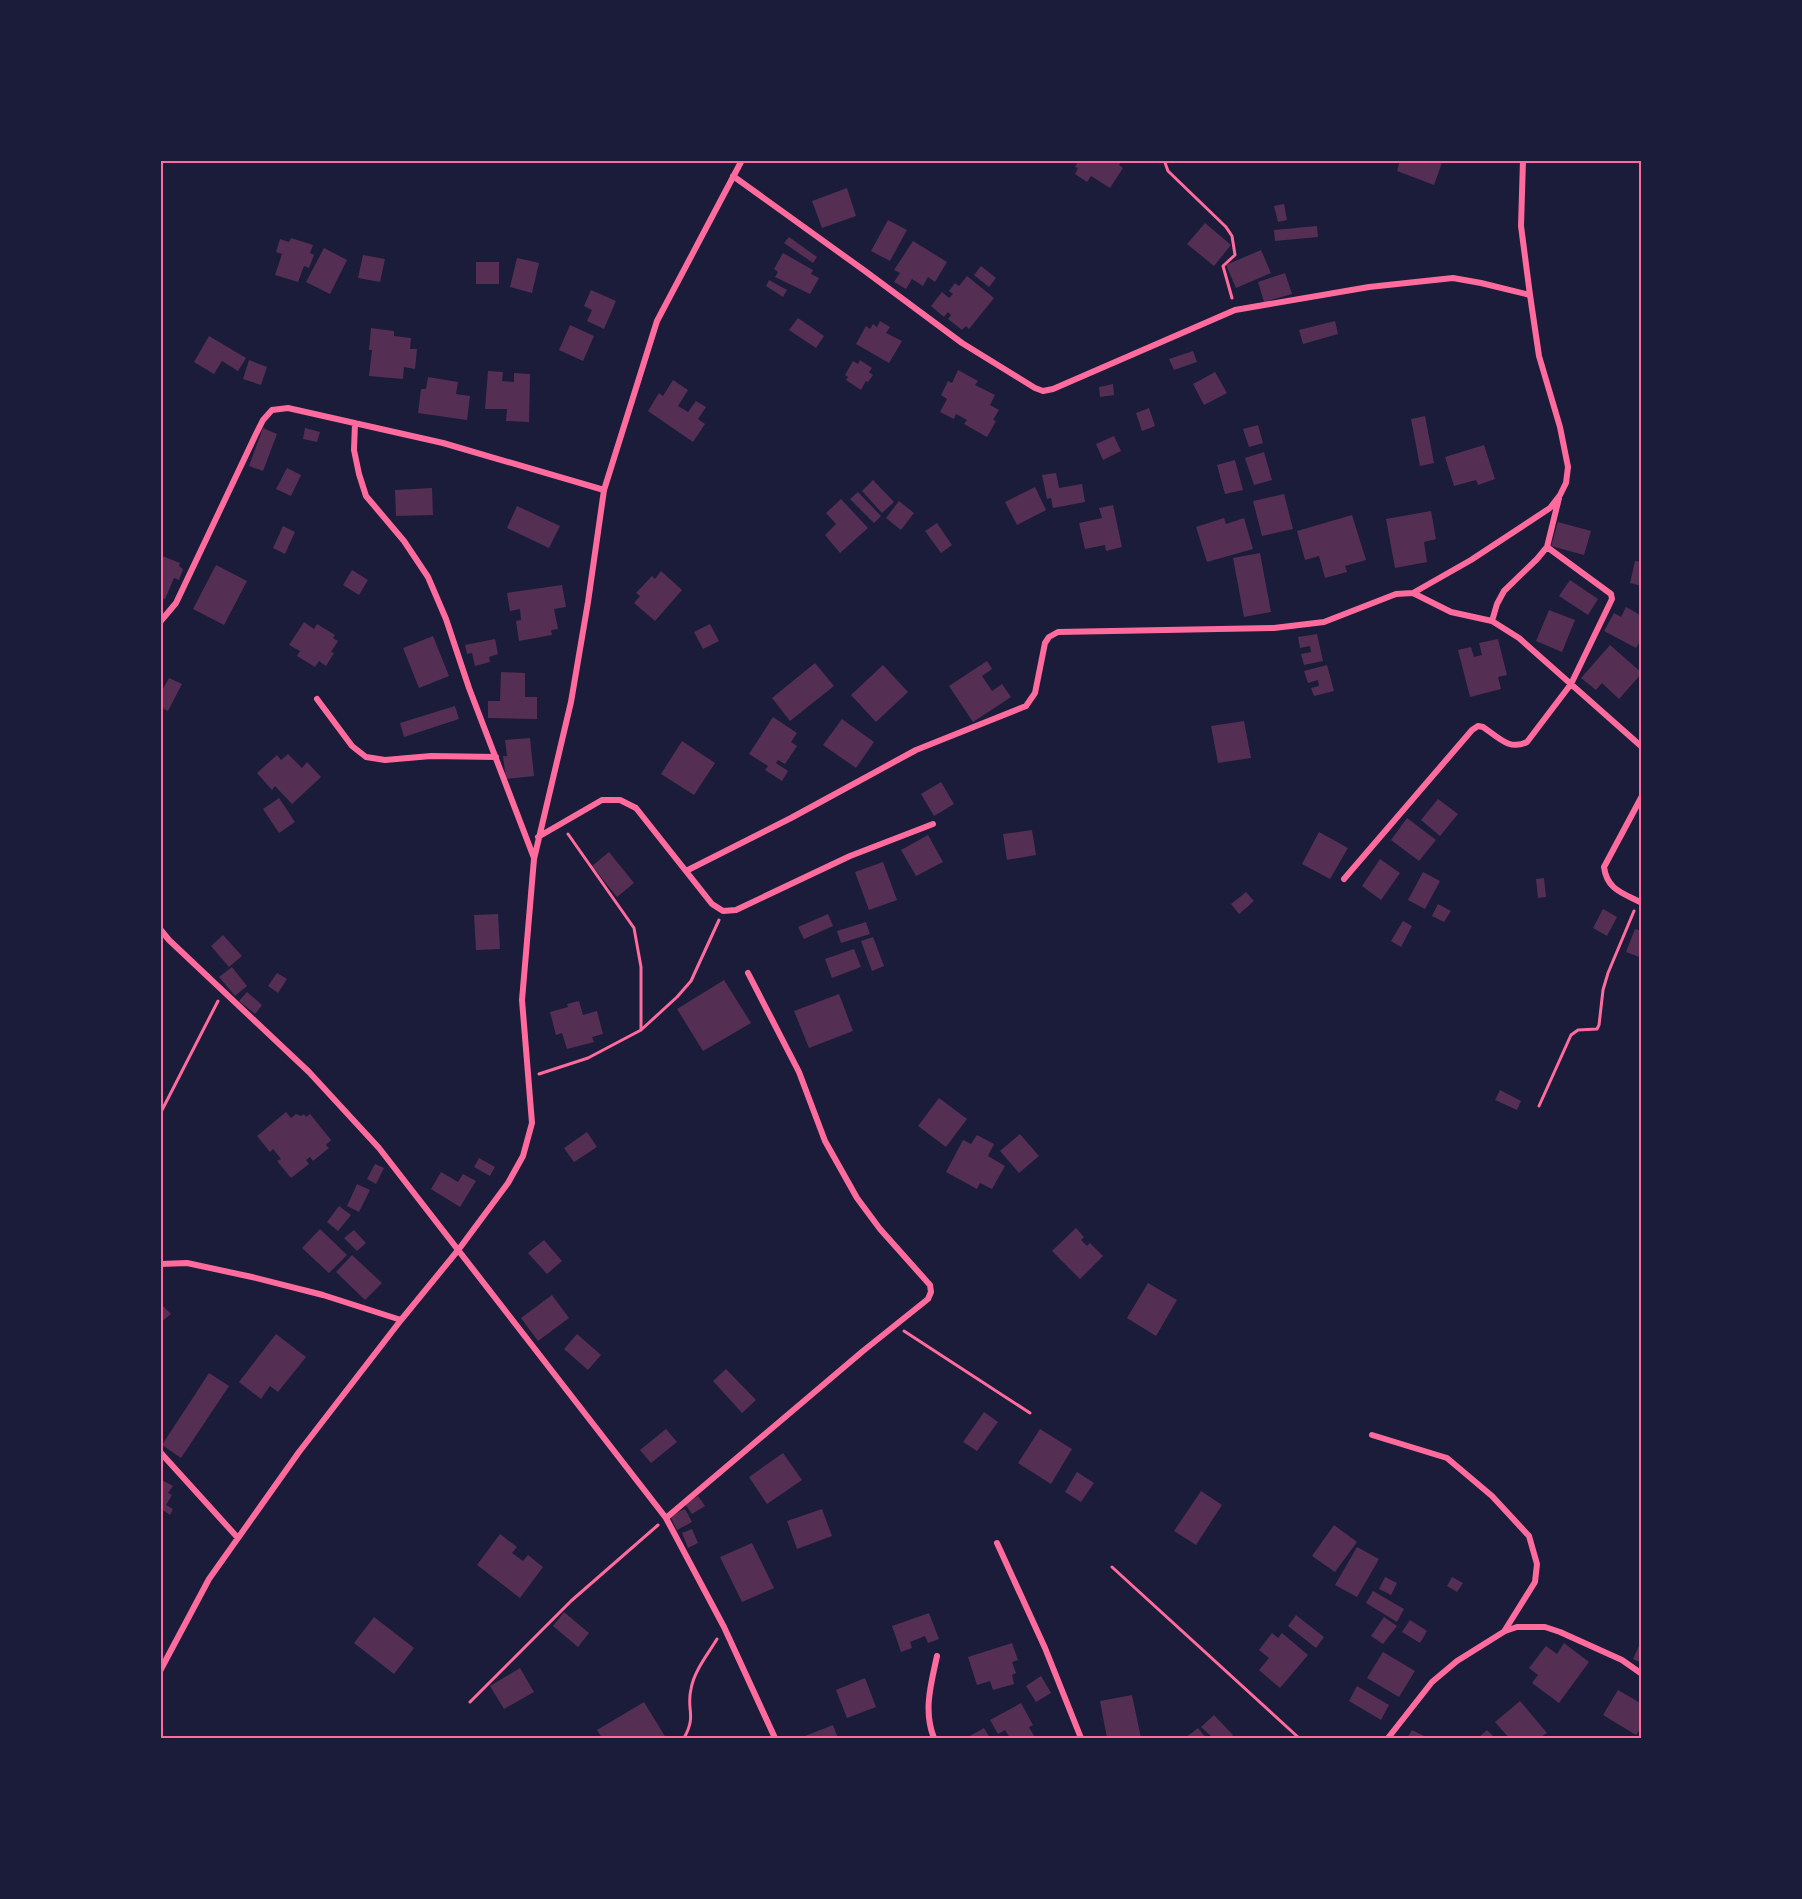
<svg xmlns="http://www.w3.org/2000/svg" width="1802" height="1899" font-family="Montserrat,sans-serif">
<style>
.building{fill:#542f53}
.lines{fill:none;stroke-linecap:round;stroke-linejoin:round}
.path{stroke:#ff6b9d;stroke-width:3}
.minor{stroke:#ff6b9d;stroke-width:6}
.neatline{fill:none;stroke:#ff6b9d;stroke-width:2}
</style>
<rect width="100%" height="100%" fill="#1b1b3a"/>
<!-- building -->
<path class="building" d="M1079,160h43l-3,5 4,3 -13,20 -19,-12 -4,6 -12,-8 3,-6 -3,-1z
M1400,160h43l-9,25 -37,-14z
M847,188l9,28 -34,12 -10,-27z
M1284,204l3,16 -9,2 -4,-16z
M888,220l19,10 -17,31 -19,-10z
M1205,223l26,22 -17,21 -27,-22z
M1317,226l1,11 -43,4 -1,-11z
M789,237l28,20 -4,6 -29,-20z
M291,238l22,7 -3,8 4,2 -5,13 -5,-2 -6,16 -23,-7 7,-21 -6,-2 4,-13 9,3z
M913,241l34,21 -12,20 -7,-5 -5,9 -11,-7 -6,10 -12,-7 6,-9 -6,-3z
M324,248l23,12 -17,34 -24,-12z
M1261,250l10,23 -35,15 -10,-23z
M783,253l30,17 -2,4 8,4 -9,16 -35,-17 3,-5 -4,-3z
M363,255l22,4 -5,23 -22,-4z
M517,258l22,5 -7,30 -22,-6z
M476,262h23v22h-23z
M981,266l15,12 -7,9 -15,-12z
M1285,273l7,21 -28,8 -6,-20z
M967,276l27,22 -25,31 -3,-3 -4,4 -14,-11 3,-4 -3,-3 -4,5 -13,-11 11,-14 7,6 4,-4 -4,-3 6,-8 4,3z
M769,280l18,10 -4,7 -17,-11z
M591,290l25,11 -12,28 -17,-8 5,-11 -8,-4z
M798,318l26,18 -8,12 -27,-18z
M880,321l10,6 -4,6 16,8 -13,22 -33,-19 10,-18 4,3 3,-5 4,3z
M1335,321l3,13 -35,10 -4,-14z
M570,325l24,11 -11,25 -24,-11z
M371,328l23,3v5l17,2 -1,11h7l-2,20 -11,-2 -1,12 -34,-3 3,-26h-3z
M209,336l37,22 -8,13 -16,-10 -8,13 -20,-12z
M1193,351l4,11 -23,8 -5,-11z
M249,360l18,7 -6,18 -18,-6z
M860,360l12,8 -3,4 4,3 -5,7 -2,-1 -5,9 -15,-10 2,-3 -3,-2 8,-14 5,3z
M958,370l20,11 -3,4 20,10 -5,10 9,5 -6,10 3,1 -9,16 -23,-13 3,-4 -11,-6 -2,5 -14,-7 7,-13 -6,-4 7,-14 4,2z
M488,371l15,1 -1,9 12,1v-9l16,1 -1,48 -23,-1 1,-12h-22z
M1215,372l12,21 -23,12 -11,-21z
M428,377l30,5 -2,12 14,2 -3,24 -49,-7 3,-24h5z
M673,380l15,10 -10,16 10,6 8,-11 10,6 -8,12 7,5 -12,18 -45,-31 11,-18 4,3z
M1113,384l1,11 -14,2 -1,-10z
M1149,408l6,18 -13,5 -6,-18z
M1425,416l9,47 -14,3 -9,-47z
M1258,425l5,18 -14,4 -6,-18z
M263,428l14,6 -14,37 -14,-5z
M305,428l15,4 -3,10 -14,-3z
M1114,436l7,15 -18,9 -7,-16z
M1484,445l11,34 -17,6 -2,-5 -22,6 -9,-29z
M1264,452l8,28 -18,5 -9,-27z
M1235,460l8,30 -18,4 -8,-29z
M287,468l14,7 -10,21 -15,-7z
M1056,473l3,15 23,-4 3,18 -32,6 -2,-10 -4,1 -5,-24z
M873,480l21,22 -12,11 -20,-22z
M1035,487l11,23 -29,15 -12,-23z
M432,488l1,27 -37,1 -1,-26z
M858,492l23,24 -7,7 -24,-24z
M1284,494l9,35 -31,7 -9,-35z
M841,499l27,29 -28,25 -15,-18 11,-11 -10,-11z
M899,501l15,12 -13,17 -15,-12z
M1113,505l9,42 -16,4 -1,-6 -20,4 -6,-26 23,-5 -3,-10z
M517,506l43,20 -11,22 -42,-20z
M1431,511l5,28 -12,3 3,20 -32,6 -9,-49z
M1352,515l14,45 -21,6 2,6 -22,6 -6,-22 -14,4 -8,-29z
M1224,518l2,6 18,-6 9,31 -46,13 -11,-35z
M1558,522l33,9 -7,24 -33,-9z
M937,523l15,22 -11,8 -16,-22z
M283,526l12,6 -10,22 -12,-6z
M1260,553l11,59 -27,5 -11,-59z
M160,555l20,8 -1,3 4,3 -4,11 -5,-2 -9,21 -5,-2z
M1635,561l7,1v24l-12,-3z
M216,565l31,16 -23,44 -31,-16z
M352,570l16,10 -9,15 -16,-10z
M661,571l21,19 -27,31 -21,-18 6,-7 -4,-3 16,-17 3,3z
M1570,580l28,19 -10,16 -29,-19z
M562,585l4,22 -12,2 4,20 -7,1 1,5 -33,6 -3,-20 5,-1 -1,-11 -10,2 -3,-18z
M1626,607l16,9v22l-6,10 -32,-17 10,-18 7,4z
M1549,610l26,10 -13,32 -26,-11z
M304,622l10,7 3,-5 18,11 -2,3 5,3 -7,11 3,1 -8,13 -7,-5 -4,6 -18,-11 3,-5 -11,-6z
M710,624l9,17 -16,8 -9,-17z
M1317,634l6,27 -19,4 -3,-11 10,-2 -1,-6 -10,2 -2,-11z
M433,636l16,40 -30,12 -16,-40z
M495,639l3,15 -9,3 1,5 -15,4 -3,-13 -5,1 -2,-9z
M1498,639l9,36 -9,2 3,12 -31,8 -12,-47 13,-3 3,10 8,-2 -3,-12z
M1610,645l32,28 -23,26 -17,-16 -6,7 -15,-12z
M987,661l5,8 -10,7 10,15 10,-7 9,13 -38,25 -24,-36z
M815,663l19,23 -44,35 -18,-23z
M883,665l25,27 -32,30 -25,-27z
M1327,665l7,26 -20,5 -3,-8 8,-2 -1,-6 -10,3 -4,-12z
M501,672l24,1v24h12v22l-49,-1v-17h12z
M169,678l13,6 -14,27 -8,-4v-13z
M455,706l4,13 -55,18 -4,-14z
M773,717l24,16 -6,9 6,4 -12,18 -7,-4 -2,3 12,8 -6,10 -17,-11 3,-4 -19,-12z
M842,719l32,23 -18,26 -33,-23z
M1244,721l7,37 -33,5 -7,-37z
M530,738l4,38 -28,3 -3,-23h4l-2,-16z
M682,741l33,22 -21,32 -33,-21z
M288,754l14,14 5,-6 14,15 -29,27 -17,-18 -3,4 -15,-17 20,-18 4,5z
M941,782l13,22 -20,12 -13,-22z
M279,798l16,24 -16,11 -16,-24z
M1438,799l20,15 -18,22 -19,-16z
M1407,818l29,22 -17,21 -28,-21z
M1032,830l4,25 -29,5 -4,-26z
M1319,832l29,16 -18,31 -28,-15z
M928,835l15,27 -27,14 -15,-26z
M609,852l25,31 -17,14 -25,-31z
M1380,859l20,14 -19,27 -19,-14z
M883,862l14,38 -28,10 -14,-38z
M1423,872l17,9 -15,28 -17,-9z
M1544,878l2,19 -8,1 -2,-19z
M1246,892l8,9 -15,13 -8,-10z
M1438,904l13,7 -7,11 -12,-6z
M1603,909l14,8 -10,19 -14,-8z
M498,914l2,35 -24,1 -2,-35z
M828,914l5,12 -29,13 -6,-12z
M1403,921l9,5 -11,21 -10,-6z
M866,922l4,12 -29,9 -4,-12z
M1635,929l7,2v27l-16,-6z
M223,935l19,21 -13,11 -18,-21z
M873,937l11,29 -12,5 -11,-30z
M854,949l7,18 -29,11 -7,-19z
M232,967l15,19 -12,10 -16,-19z
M277,973l10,6 -9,14 -10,-7z
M724,980l27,43 -48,28 -26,-42z
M247,992l15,13 -7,9 -16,-13z
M839,994l14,37 -44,17 -15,-37z
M579,1001l4,14 14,-4 6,23 -11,3 2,5 -27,7 -5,-16 -6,2 -6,-23 18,-5 -1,-3z
M1500,1090l21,11 -4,9 -22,-10z
M939,1098l28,21 -21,28 -28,-21z
M286,1112l5,6 5,-4 5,2 3,-2 2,3 4,-3 21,26 -5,5 3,3 -16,13 -3,-4 -4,3 3,4 -18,14 -14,-17 4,-2 -8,-10 -3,3 -13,-16z
M587,1132l10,15 -23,15 -10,-14z
M1020,1134l19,22 -20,17 -19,-22z
M977,1135l17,9 -6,12 17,10 -13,23 -12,-6 -3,6 -31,-17 17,-32 8,4z
M479,1158l16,9 -5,9 -16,-9z
M375,1164l9,4 -8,16 -9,-5z
M441,1172l17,10 5,-8 13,7 -16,26 -29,-18z
M357,1184l13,6 -11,22 -12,-6z
M339,1206l12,9 -13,16 -11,-9z
M1076,1228l8,9 -3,3 6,6 3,-3 13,13 -23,23 -28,-28z
M320,1229l27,26 -18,18 -27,-25z
M354,1230l12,13 -9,8 -13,-13z
M544,1240l18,21 -15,13 -19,-21z
M352,1255l30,28 -17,17 -29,-28z
M1148,1283l29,17 -21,36 -29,-18z
M552,1295l17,23 -31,23 -17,-23z
M160,1303l11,11 -11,9z
M276,1334l30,23 -28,35 -8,-6 -9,13 -22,-17z
M577,1334l24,21 -13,15 -24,-21z
M726,1369l30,31 -14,13 -29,-32z
M209,1373l20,13 -48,72 -19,-13z
M984,1412l14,10 -21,29 -14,-9z
M666,1429l11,13 -26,21 -11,-13z
M1040,1429l32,20 -21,35 -33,-21z
M783,1453l19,27 -35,24 -18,-27z
M1077,1472l17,11 -13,19 -16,-10z
M160,1479l13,7 -5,7 4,2 -6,10 7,4 -3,6 -7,-5 -3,5z
M1201,1491l21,14 -26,40 -22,-14z
M698,1496l7,10 -13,8 -7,-10z
M685,1509l7,13 -15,8 -7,-14z
M822,1509l10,27 -35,13 -10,-28z
M1334,1525l23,17 -22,30 -23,-16z
M692,1529l6,14 -10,5 -6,-15z
M500,1534l17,13 -5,6 11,8 5,-6 15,12 -23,31 -43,-33z
M752,1543l22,45 -32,14 -22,-45z
M1357,1547l22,12 -22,38 -22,-12z
M1385,1577l12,6 -6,12 -12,-6z
M1452,1577l11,6 -6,9 -10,-6z
M1373,1591l31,18 -7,13 -31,-19z
M564,1612l25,21 -11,14 -25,-21z
M929,1613l10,26 -11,4 -3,-7 -15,6 2,6 -11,4 -9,-26z
M1296,1615l28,22 -8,11 -28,-22z
M374,1617l40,31 -20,26 -40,-31z
M1384,1617l13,9 -14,18 -12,-8z
M1410,1620l17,11 -7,12 -18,-11z
M1272,1633l6,5 4,-5 26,22 -28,33 -21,-18 10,-12 -10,-8z
M1642,1639v24l-9,-4z
M1012,1643l6,17 -6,2 4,11 -4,2 2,9 -21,6 -3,-9 -13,4 -9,-28z
M1564,1643l25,19 -30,41 -27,-20 6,-8 -9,-7 17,-22 11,8z
M1383,1652l32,19 -16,26 -32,-19z
M520,1668l14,24 -30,17 -14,-23z
M1041,1676l10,17 -15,9 -10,-16z
M865,1678l11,29 -29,11 -11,-28z
M1357,1686l32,19 -8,15 -32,-19z
M1618,1690l24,14v22l-6,9 -33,-20z
M1132,1695l9,43h-34l-7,-37z
M1520,1701l27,32 -8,5h-30l-14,-16z
M644,1702l22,36h-64l-5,-8z
M1021,1703l12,22 -4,2 6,11h-25l-5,-8 -7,4 -8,-14z
M1214,1715l19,20 -4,3h-16l-12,-11z
M833,1725l5,13h-38z
M984,1728l6,10h-24z
M1198,1728l8,10h-21z
M1412,1730l16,8h-21z
M1487,1730l8,8h-17z"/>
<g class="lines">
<!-- path -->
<path class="path" d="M1164,160l4,11 58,56 6,9 3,19 -12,11 9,32
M568,834l66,94 7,39v63
M539,1074l49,-16 53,-28 36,-33 14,-16 28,-61
M1539,1106l32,-71 7,-5 19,-1 2,-4 4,-35 5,-17 26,-62
M160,1114l58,-113
M904,1331l126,82
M1112,1567l187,171
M470,1702l101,-101 87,-76
M684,1738c13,-23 2,-28 7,-49 3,-18 17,-35 26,-50"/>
<!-- minor -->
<path class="minor" d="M733,176l132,95 97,72 73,45 8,3 10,-2 182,-79 134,-23 84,-9 28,5 49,12
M355,423l-1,27 5,24 7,22 38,45 24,36 18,42 23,69 65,170
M1413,593l58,-33 79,-52 10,-13 6,-12 2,-16 -8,-40 -21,-71 -9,-61 -9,-69 2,-66
M1492,621l5,-17 7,-13 33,-32 10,-12 12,-49
M160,622l16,-19 80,-169 7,-14 9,-10 16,-2 155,35 161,47
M317,699l35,47 14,11 19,3 46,-4 65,1
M1642,796l-38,71c3,23 19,26 38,36
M538,837l64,-37h18l16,8 76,96 11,7 13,-1 114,-54 83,-32
M686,871l105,-53 125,-68 110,-44 9,-13 10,-50 4,-6 9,-5 216,-4 50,-6 72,-28 17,-1 38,19 41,9 27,17 123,109
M1344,879l128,-149 6,-4 5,1c15,10 26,24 44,15l44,-58 41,-85 -1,-5 -64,-47
M160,929l9,11 140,132 70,76 287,370 58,109 51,111
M160,1264l27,-1 65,14 71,18 78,25
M1372,1435l75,23 45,38 37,40 8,28 -2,18 -30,48
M160,1452l78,86
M666,1518l197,-167 65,-52 3,-7 -1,-7 -50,-56 -23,-31 -32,-57 -26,-69 -51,-99
M997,1543l48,105 36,90
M160,1671l49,-92 90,-127 102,-132 58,-71 49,-66 15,-27 9,-33 -10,-123 12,-141 37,-157 17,-100 16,-112 53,-169 85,-161
M934,1738c-11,-27 -3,-54 3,-82
M1388,1738l44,-56 25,-21 48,-30 12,-4h28l15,5 62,28 20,14"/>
</g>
<!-- border -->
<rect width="1802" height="1899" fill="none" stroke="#1b1b3a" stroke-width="324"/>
<rect x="162" y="162" width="1478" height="1575" class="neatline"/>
</svg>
